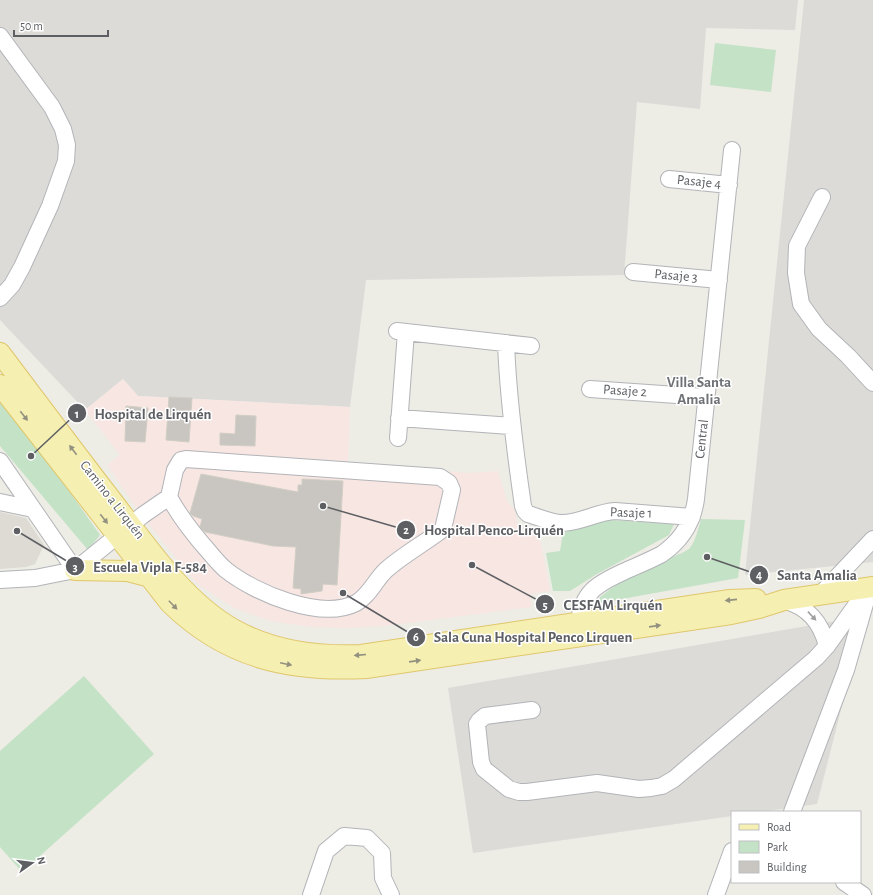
<svg xmlns="http://www.w3.org/2000/svg" width="873" height="895" font-family="'Alegreya Sans',sans-serif">
<style>
.industrial{fill:#dcdbd7}
.education{fill:#dddbd3}
.medical{fill:#f8e6e3}
.green{fill:#c4e2c6}
.building{fill:#c9c6c1;stroke:#d1cec4}
.lines{fill:none;stroke-linecap:round;stroke-linejoin:round}
.minor-casing{stroke:#b2b4b8;stroke-width:18}
.major-casing{stroke:#e0c76b;stroke-width:22}
.minor{stroke:#fff;stroke-width:16}
.major{stroke:#f5efb2;stroke-width:20}
.oneway{fill:#92917f}
.oneway2{fill:#9e9fa1}
.labels{text-anchor:middle;dominant-baseline:central;stroke-width:3;stroke-linejoin:round;paint-order:stroke}
.street-label{font-size:14px;fill:#5d5f63;stroke:#fff}
.neighbourhood-label{font-size:15px;font-weight:bold;fill:#6e7175;stroke:#fff}
.leader{fill:none;stroke:#5d5f63;stroke-width:1.5}
.callout-dot{fill:#5d5f63;stroke:#fff;stroke-width:1.5}
.mark-label{font-size:12px;text-anchor:middle;font-weight:bold;fill:#fff}
.callout-label{font-size:15px;text-anchor:middle;font-weight:bold;fill:#5d5f63;stroke:#fff;stroke-width:3;stroke-linejoin:round;paint-order:stroke}
</style>
<rect width="100%" height="100%" fill="#edece5"/>
<!-- industrial -->
<path class="industrial" d="M0,0h798l-3,30 -89,-2 -6,81 -63,-7 -13,173 -258,5 -16,127 -212,-11 -15,-17 -38,31 -85,-90z
M804,0h69v562l-128,13z
M865,616l-48,188 -57,8h-28v4l-259,37 -25,-165z"/>
<!-- education -->
<path class="education" d="M0,512l26,6 18,27 -9,19 -9,3 -26,2z"/>
<!-- medical -->
<path class="medical" d="M123,379l15,17 212,11 -2,57 123,9 27,-2 9,30 8,10 3,20 20,-2 12,62 -20,3 2,13 -147,19 -37,2 -36,-1 -42,-6 -36,-13 -37,-24 -58,-72 -32,-47 13,-10 -35,-45z"/>
<!-- green -->
<path class="green" d="M715,43l61,7 -5,42 -61,-7z
M0,400l39,48 61,87 -12,15 -88,-104z
M701,519l44,1 -7,58 -144,26c19,-23 51,-32 77,-46 5,-3 15,-6 19,-10 5,-6 9,-21 11,-29z
M611,520l63,4 -5,11 -72,39 -27,17h-17l-7,-38 14,-2 3,-18 34,-11z
M84,676l70,78 -132,118 -22,-25v-96z"/>
<!-- building -->
<path class="building" d="M169,397l23,1 -3,44 -23,-2z
M126,406l22,2 -3,34 -20,-1z
M236,415l20,1 -1,30 -35,-1v-12l15,1z
M201,474l97,18v-7h4v-6l41,2 -6,104 -14,-1 -1,7 -21,3v-5l-8,-1 3,-41 -23,-1 -68,-14 -5,-5 2,-8 -9,-3 -3,-3z"/>
<g class="lines">
<!-- minor casing -->
<g class="minor-casing">
<path id="minor" d="M0,36l52,71 11,22 4,16 -1,16 -16,45 -28,61 -10,18 -12,13
M669,179l60,6
M822,197l-25,49 -1,27 5,31 18,25 29,27 25,27
M633,272l86,8
M397,331l134,15
M506,343c2,55 9,108 17,163l2,5 3,3c11,3 23,9 34,9 18,0 35,-11 53,-12l77,6
M590,389l116,8
M399,418l113,8
M398,438l8,-106
M0,461l75,109
M0,502l33,7
M0,580l35,-2 40,-8 68,-55 26,-18 6,-27 6,-10 5,-1 254,18 9,6 3,7 -9,39c-18,14 -39,25 -57,41 -10,9 -17,26 -30,33 -35,18 -101,-10 -130,-33 -6,-5 -11,-11 -16,-17 -16,-18 -30,-36 -41,-56
M820,595l53,-56
M784,600c24,7 37,22 43,46
M579,623c3,-31 18,-39 44,-51 13,-6 26,-11 39,-18 20,-14 31,-32 34,-55l36,-349
M532,710l-47,6 -6,5 -2,3 4,38 3,7 25,20 10,3h8l70,-9 42,6 12,-1 11,-2 12,-7 142,-121 11,-12 42,-59
M792,812l54,-142 21,-73
M844,882l19,13
M311,895l15,-44 18,-15 23,2 15,15 1,25 8,17
M716,895l16,-44"/>
</g>
<!-- major casing -->
<g class="major-casing">
<path id="major" d="M0,353c37,49 73,97 110,145 34,44 73,103 123,131 39,22 83,28 128,26l369,-55 26,-1
M0,385l170,218c56,55 119,69 196,65l365,-54 28,-6 25,-8 89,-13
M75,570l53,1 19,5"/>
</g>
<!-- minor -->
<use href="#minor" class="minor"/>
<!-- major -->
<use href="#major" class="major"/>
</g>
<!-- one-way arrows -->
<defs><path id="oneway-solid" d="M-6-.8H1V-3.2L6.5 0L1 3.2V.8H-6Z"/></defs>
<g class="oneway">
<use href="#oneway-solid" transform="translate(24 416) rotate(52)"/>
<use href="#oneway-solid" transform="translate(73 450) rotate(-127)"/>
<use href="#oneway-solid" transform="translate(104 519) rotate(52)"/>
<use href="#oneway-solid" transform="translate(731 600) rotate(174)"/>
<use href="#oneway-solid" transform="translate(173 605) rotate(46)"/>
<use href="#oneway-solid" transform="translate(655 626) rotate(-8)"/>
<use href="#oneway-solid" transform="translate(360 655) rotate(175)"/>
<use href="#oneway-solid" transform="translate(415 661) rotate(-8)"/>
<use href="#oneway-solid" transform="translate(286 664) rotate(12)"/>
</g>
<use class="oneway2" href="#oneway-solid" transform="translate(812 616) rotate(47)"/>
<g class="labels">
<!-- street labels -->
<g class="street-label">
<text transform="translate(699 182) rotate(6)">Pasaje 4</text>
<text transform="translate(676 276) rotate(5)">Pasaje 3</text>
<text transform="translate(625 391) rotate(4)">Pasaje 2</text>
<text transform="translate(702 439) rotate(-84)">Central</text>
<text transform="translate(112 500) rotate(52)">Camino a Lirquén</text>
<text transform="translate(631 513) rotate(2)">Pasaje 1</text>
</g>
<!-- neighbourhood labels -->
<g class="neighbourhood-label">
<text x="699" y="382">Villa Santa<tspan x="699" dy="17">Amalia</tspan></text>
</g>
</g>
<!-- callouts -->
<path class="leader" d="M31 456L77 413M323 506L406 530M17 531L75 566M707 557L759 575M472 565L545 604M343 593L416 637"/>
<g class="callout-dot">
<circle cx="31" cy="456" r="4"/>
<circle cx="323" cy="506" r="4"/>
<circle cx="17" cy="531" r="4"/>
<circle cx="707" cy="557" r="4"/>
<circle cx="472" cy="565" r="4"/>
<circle cx="343" cy="593" r="4"/>
<circle cx="77" cy="413" r="10"/>
<circle cx="406" cy="530" r="10"/>
<circle cx="75" cy="566" r="10"/>
<circle cx="759" cy="575" r="10"/>
<circle cx="545" cy="604" r="10"/>
<circle cx="416" cy="637" r="10"/>
</g>
<g class="mark-label">
<text x="77" y="418">1</text>
<text x="406" y="534">2</text>
<text x="75" y="571">3</text>
<text x="759" y="579">4</text>
<text x="545" y="609">5</text>
<text x="416" y="641">6</text>
</g>
<g class="callout-label">
<text x="153" y="419">Hospital de Lirquén</text>
<text x="494" y="535">Hospital Penco-Lirquén</text>
<text x="150" y="572">Escuela Vipla F-584</text>
<text x="817" y="580">Santa Amalia</text>
<text x="613" y="610">CESFAM Lirquén</text>
<text x="533" y="642">Sala Cuna Hospital Penco Lirquen</text>
</g>
<!-- legend -->
<rect x="731" y="811" width="130" height="72" fill="#ffffff" stroke="#bebfc1"/>
<rect x="739" y="824" width="20" height="6" fill="#f5efb2" stroke="#bebfc1"/>
<text x="767" y="831" font-size="12" fill="#5d5f63">Road</text>
<rect x="739" y="841" width="20" height="12" fill="#c4e2c6" stroke="#bebfc1"/>
<text x="767" y="851" font-size="12" fill="#5d5f63">Park</text>
<rect x="739" y="861" width="20" height="12" fill="#c9c6c1" stroke="#bebfc1"/>
<text x="767" y="871" font-size="12" fill="#5d5f63">Building</text>
<!-- north arrow -->
<g transform="translate(32 863) rotate(76)" stroke="#ffffff" stroke-width="3" paint-order="stroke">
<path d="M0-3L7 15L0 10L-7 15Z" fill="#5d5f63"/>
<text y="-6" font-size="11" font-weight="bold" text-anchor="middle" fill="#5d5f63">N</text>
</g>
<!-- scale -->
<path d="M14 30v6h94v-6" fill="none" stroke="#5d5f63" stroke-width="2"/>
<text x="20" y="30" font-size="12" fill="#5d5f63" stroke="#ffffff" stroke-width="3" paint-order="stroke">50 m</text>
</svg>
